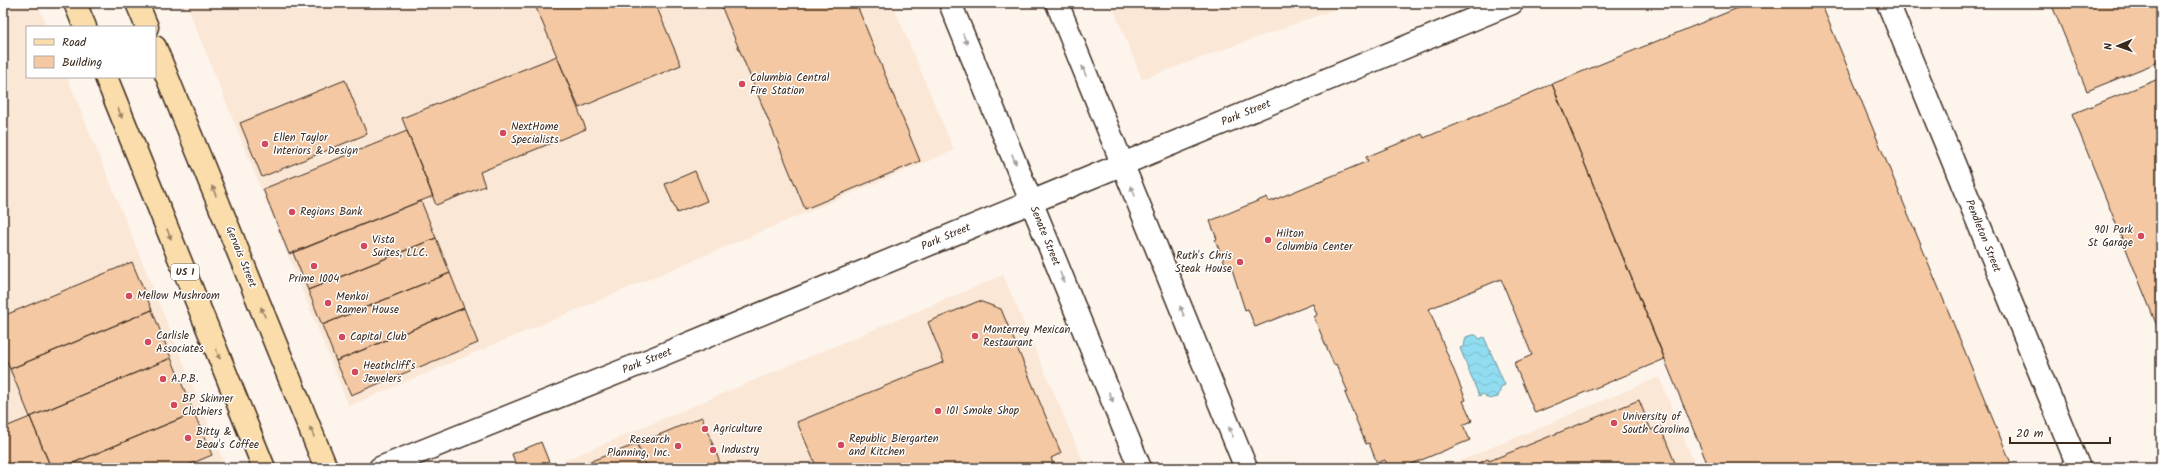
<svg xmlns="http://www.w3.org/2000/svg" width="2164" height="471" font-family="Kalam,sans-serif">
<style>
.built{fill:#fae7d6}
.water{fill:url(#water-waves);stroke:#6e959c}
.building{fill:#f3c8a2;stroke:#3b2a1e}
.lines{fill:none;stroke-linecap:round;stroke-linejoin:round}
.secondary-casing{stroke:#3b2a1e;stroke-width:25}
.primary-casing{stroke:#3b2a1e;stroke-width:25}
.secondary{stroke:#fff;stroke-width:22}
.primary{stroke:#faddab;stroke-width:22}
.oneway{fill:#a79f9a}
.oneway2{fill:#9a8464}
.poi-dot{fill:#d1495b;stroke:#fff;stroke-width:1.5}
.labels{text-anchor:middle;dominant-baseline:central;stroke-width:3;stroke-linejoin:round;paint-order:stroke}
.shield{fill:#fff;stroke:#766a62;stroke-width:1}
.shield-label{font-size:10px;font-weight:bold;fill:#3b2a1e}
.poi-label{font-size:11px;fill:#3b2a1e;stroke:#fff;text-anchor:start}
.street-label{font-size:11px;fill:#3b2a1e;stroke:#fff}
</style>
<defs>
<pattern id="water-waves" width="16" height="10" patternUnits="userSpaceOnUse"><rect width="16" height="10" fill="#90dcf0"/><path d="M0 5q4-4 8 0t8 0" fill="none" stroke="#7dbdcd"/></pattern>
</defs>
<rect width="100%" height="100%" fill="#fdf4ec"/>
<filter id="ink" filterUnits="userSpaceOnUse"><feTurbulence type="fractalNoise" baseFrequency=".025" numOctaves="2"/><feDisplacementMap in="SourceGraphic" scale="8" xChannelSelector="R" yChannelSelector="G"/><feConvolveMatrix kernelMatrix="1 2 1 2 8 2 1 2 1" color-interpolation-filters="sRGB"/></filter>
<g filter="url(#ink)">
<!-- built -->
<path class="built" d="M3,3h34l10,24h-20v50h40l156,383 -19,8h-201z
M186,3h706l62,147 -605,256z
M1111,3h242l-211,76z
M1003,275l83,193h-539z
M1659,377l37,91h-253z"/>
<!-- water -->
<path class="water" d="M1472,335h4l4,4 4,-2 21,48 -4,2 -3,10 -9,2 -6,-5 -4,2 -19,-48 4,-2 2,-9z"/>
<!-- building -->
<path class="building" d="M534,3h121l26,62 -102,43z
M720,3h136l64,158 -115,48z
M1750,3h71l192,465h-304l-157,-384z
M2051,3h110v58l-74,30z
M557,56l29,73 -106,43 5,14 -49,19 -34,-87z
M2161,78v258l-89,-222z
M345,80l22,54 -105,43 -22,-54z
M1552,84l113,275 -130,54 -21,-50 18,-8 -31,-76 -72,30 37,91 -3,1 9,20 -9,4 7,15 -68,28h-13l-4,-8 -8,3 -8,-20 -3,1 -21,-51 3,-1 -12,-28 -2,1 -20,-48 3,-2 -4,-11 -58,23 -7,-18 -3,1 -14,-44 -4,2 -12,-28 2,-1 -7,-18 57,-24 2,5 99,-41 -2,-4 56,-23 2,4z
M407,131l26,65 -144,58 -26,-65z
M695,171l12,30 -30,12 -12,-29z
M421,201l15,37 -128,52 -15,-37z
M436,238l14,35 -128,52 -14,-35z
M132,262l20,48 -142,59 -7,-17v-36z
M450,273l14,35 -128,53 -14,-36z
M979,301l22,8 60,144 -10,5 4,10h-238l-20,-46 147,-60 -16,-40z
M464,308l14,35 -127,52 -15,-34z
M152,310l19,48 -141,59 -20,-48z
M171,358l23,55 -133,55h-10l-21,-51z
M1639,400l12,30 9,-4 17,42h-210l21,-9 1,2z
M194,413l18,42 -31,13h-120z
M30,417l21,51h-48v-40z
M702,417l20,51h-76l-9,-24z
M541,442l8,20 -14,6h-18l-5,-14z
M637,444l9,24h-52l-3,-7z
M591,461l3,7h-21z"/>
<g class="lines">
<!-- secondary casing -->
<g class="secondary-casing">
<path id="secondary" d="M950,3l190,465
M1057,3l189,465
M1888,3l191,465
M380,468l272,-109 860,-356"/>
</g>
<!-- primary casing -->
<g class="primary-casing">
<path id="primary" d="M75,3l10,24
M137,3l10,24
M155,47l171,421
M106,77l158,391"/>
</g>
<!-- secondary -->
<use href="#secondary" class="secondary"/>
<!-- primary -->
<use href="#primary" class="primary"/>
</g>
<!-- one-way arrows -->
<defs><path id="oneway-solid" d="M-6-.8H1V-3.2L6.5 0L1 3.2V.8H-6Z"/></defs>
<g class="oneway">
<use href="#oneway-solid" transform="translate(965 39) rotate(68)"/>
<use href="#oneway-solid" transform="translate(1084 71) rotate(-112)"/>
<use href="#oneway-solid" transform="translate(1014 159) rotate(68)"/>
<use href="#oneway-solid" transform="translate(1133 191) rotate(-112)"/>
<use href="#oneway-solid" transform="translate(1062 277) rotate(68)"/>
<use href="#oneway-solid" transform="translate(1182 311) rotate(-112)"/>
<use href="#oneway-solid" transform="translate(1111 397) rotate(68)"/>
<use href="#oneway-solid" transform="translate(1231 432) rotate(-112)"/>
</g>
<g class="oneway2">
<use href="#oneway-solid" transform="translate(120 113) rotate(68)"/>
<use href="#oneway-solid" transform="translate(214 191) rotate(-112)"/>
<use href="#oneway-solid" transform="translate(169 234) rotate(68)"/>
<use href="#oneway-solid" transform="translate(263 312) rotate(-112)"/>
<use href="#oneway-solid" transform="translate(218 354) rotate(68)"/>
<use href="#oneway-solid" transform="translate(312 432) rotate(-112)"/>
</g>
</g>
<!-- markers -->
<g class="poi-dot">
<circle cx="742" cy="84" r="4"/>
<circle cx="503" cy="133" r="4"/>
<circle cx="265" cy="144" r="4"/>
<circle cx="292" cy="212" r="4"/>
<circle cx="2141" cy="236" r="4"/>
<circle cx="1268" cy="240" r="4"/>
<circle cx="364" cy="246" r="4"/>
<circle cx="1240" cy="262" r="4"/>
<circle cx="314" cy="266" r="4"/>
<circle cx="129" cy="296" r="4"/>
<circle cx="328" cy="303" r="4"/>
<circle cx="975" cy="336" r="4"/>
<circle cx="342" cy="337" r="4"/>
<circle cx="148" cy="342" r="4"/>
<circle cx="355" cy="372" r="4"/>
<circle cx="163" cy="379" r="4"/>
<circle cx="174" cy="405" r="4"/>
<circle cx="938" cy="411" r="4"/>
<circle cx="1614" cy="423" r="4"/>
<circle cx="705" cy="429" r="4"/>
<circle cx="188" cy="438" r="4"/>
<circle cx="841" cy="445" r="4"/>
<circle cx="678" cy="446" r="4"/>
<circle cx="713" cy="450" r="4"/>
</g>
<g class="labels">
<!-- shield labels -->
<rect class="shield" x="171" y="264" width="28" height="16" rx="3"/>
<g class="shield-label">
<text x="185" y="272">US 1</text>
</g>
<!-- poi labels -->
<g class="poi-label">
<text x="750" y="78">Columbia Central<tspan x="750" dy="13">Fire Station</tspan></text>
<text x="511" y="127">NextHome<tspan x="511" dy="13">Specialists</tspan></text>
<text x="273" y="138">Ellen Taylor<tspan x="273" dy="13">Interiors &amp; Design</tspan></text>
<text x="300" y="212">Regions Bank</text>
<text x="2133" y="230" text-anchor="end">901 Park<tspan x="2133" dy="13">St Garage</tspan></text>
<text x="1276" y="234">Hilton<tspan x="1276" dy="13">Columbia Center</tspan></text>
<text x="372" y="240">Vista<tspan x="372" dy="13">Suites, LLC.</tspan></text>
<text x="1232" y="256" text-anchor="end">Ruth's Chris<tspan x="1232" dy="13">Steak House</tspan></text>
<text x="314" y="279" text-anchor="middle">Prime 1004</text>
<text x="137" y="296">Mellow Mushroom</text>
<text x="336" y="297">Menkoi<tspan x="336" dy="13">Ramen House</tspan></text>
<text x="983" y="330">Monterrey Mexican<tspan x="983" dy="13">Restaurant</tspan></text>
<text x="156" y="336">Carlisle<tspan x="156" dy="13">Associates</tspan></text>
<text x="350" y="337">Capital Club</text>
<text x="363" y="366">Heathcliff's<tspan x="363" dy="13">Jewelers</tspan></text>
<text x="171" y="379">A.P.B.</text>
<text x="182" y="399">BP Skinner<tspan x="182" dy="13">Clothiers</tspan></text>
<text x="946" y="411">101 Smoke Shop</text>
<text x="1622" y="417">University of<tspan x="1622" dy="13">South Carolina</tspan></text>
<text x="713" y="429">Agriculture</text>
<text x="196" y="432">Bitty &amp;<tspan x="196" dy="13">Beau's Coffee</tspan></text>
<text x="849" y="439">Republic Biergarten<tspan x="849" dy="13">and Kitchen</tspan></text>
<text x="670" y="440" text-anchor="end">Research<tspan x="670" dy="13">Planning, Inc.</tspan></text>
<text x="721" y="450">Industry</text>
</g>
<!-- street labels -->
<g class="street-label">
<text transform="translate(1246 113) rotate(-22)">Park Street</text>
<text transform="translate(1045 236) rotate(68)">Senate Street</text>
<text transform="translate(1983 236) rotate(68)">Pendleton Street</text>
<text transform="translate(946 237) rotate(-23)">Park Street</text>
<text transform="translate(241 257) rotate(68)">Gervais Street</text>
<text transform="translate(647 361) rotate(-22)">Park Street</text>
</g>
</g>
<!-- margin -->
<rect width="2164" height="471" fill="none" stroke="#fff" stroke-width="16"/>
<rect x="8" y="8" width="2148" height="455" fill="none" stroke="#3b2a1e" stroke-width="1.5" filter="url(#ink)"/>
<!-- legend -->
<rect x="26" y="26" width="130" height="52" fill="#ffffff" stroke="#b1aaa5"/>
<rect x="34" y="39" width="20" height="6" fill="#faddab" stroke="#b1aaa5"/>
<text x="62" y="46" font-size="12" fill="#3b2a1e">Road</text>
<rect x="34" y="56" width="20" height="12" fill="#f3c8a2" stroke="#b1aaa5"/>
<text x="62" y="66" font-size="12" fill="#3b2a1e">Building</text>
<!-- north arrow -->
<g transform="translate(2118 46) rotate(268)" stroke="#ffffff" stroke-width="3" paint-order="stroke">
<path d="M0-3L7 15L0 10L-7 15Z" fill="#3b2a1e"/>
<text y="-6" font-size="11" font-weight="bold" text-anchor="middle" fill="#3b2a1e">N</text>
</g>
<!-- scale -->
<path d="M2010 437v6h100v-6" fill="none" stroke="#3b2a1e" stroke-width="2"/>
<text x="2016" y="437" font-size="12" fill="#3b2a1e" stroke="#ffffff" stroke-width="3" paint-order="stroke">20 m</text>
</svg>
